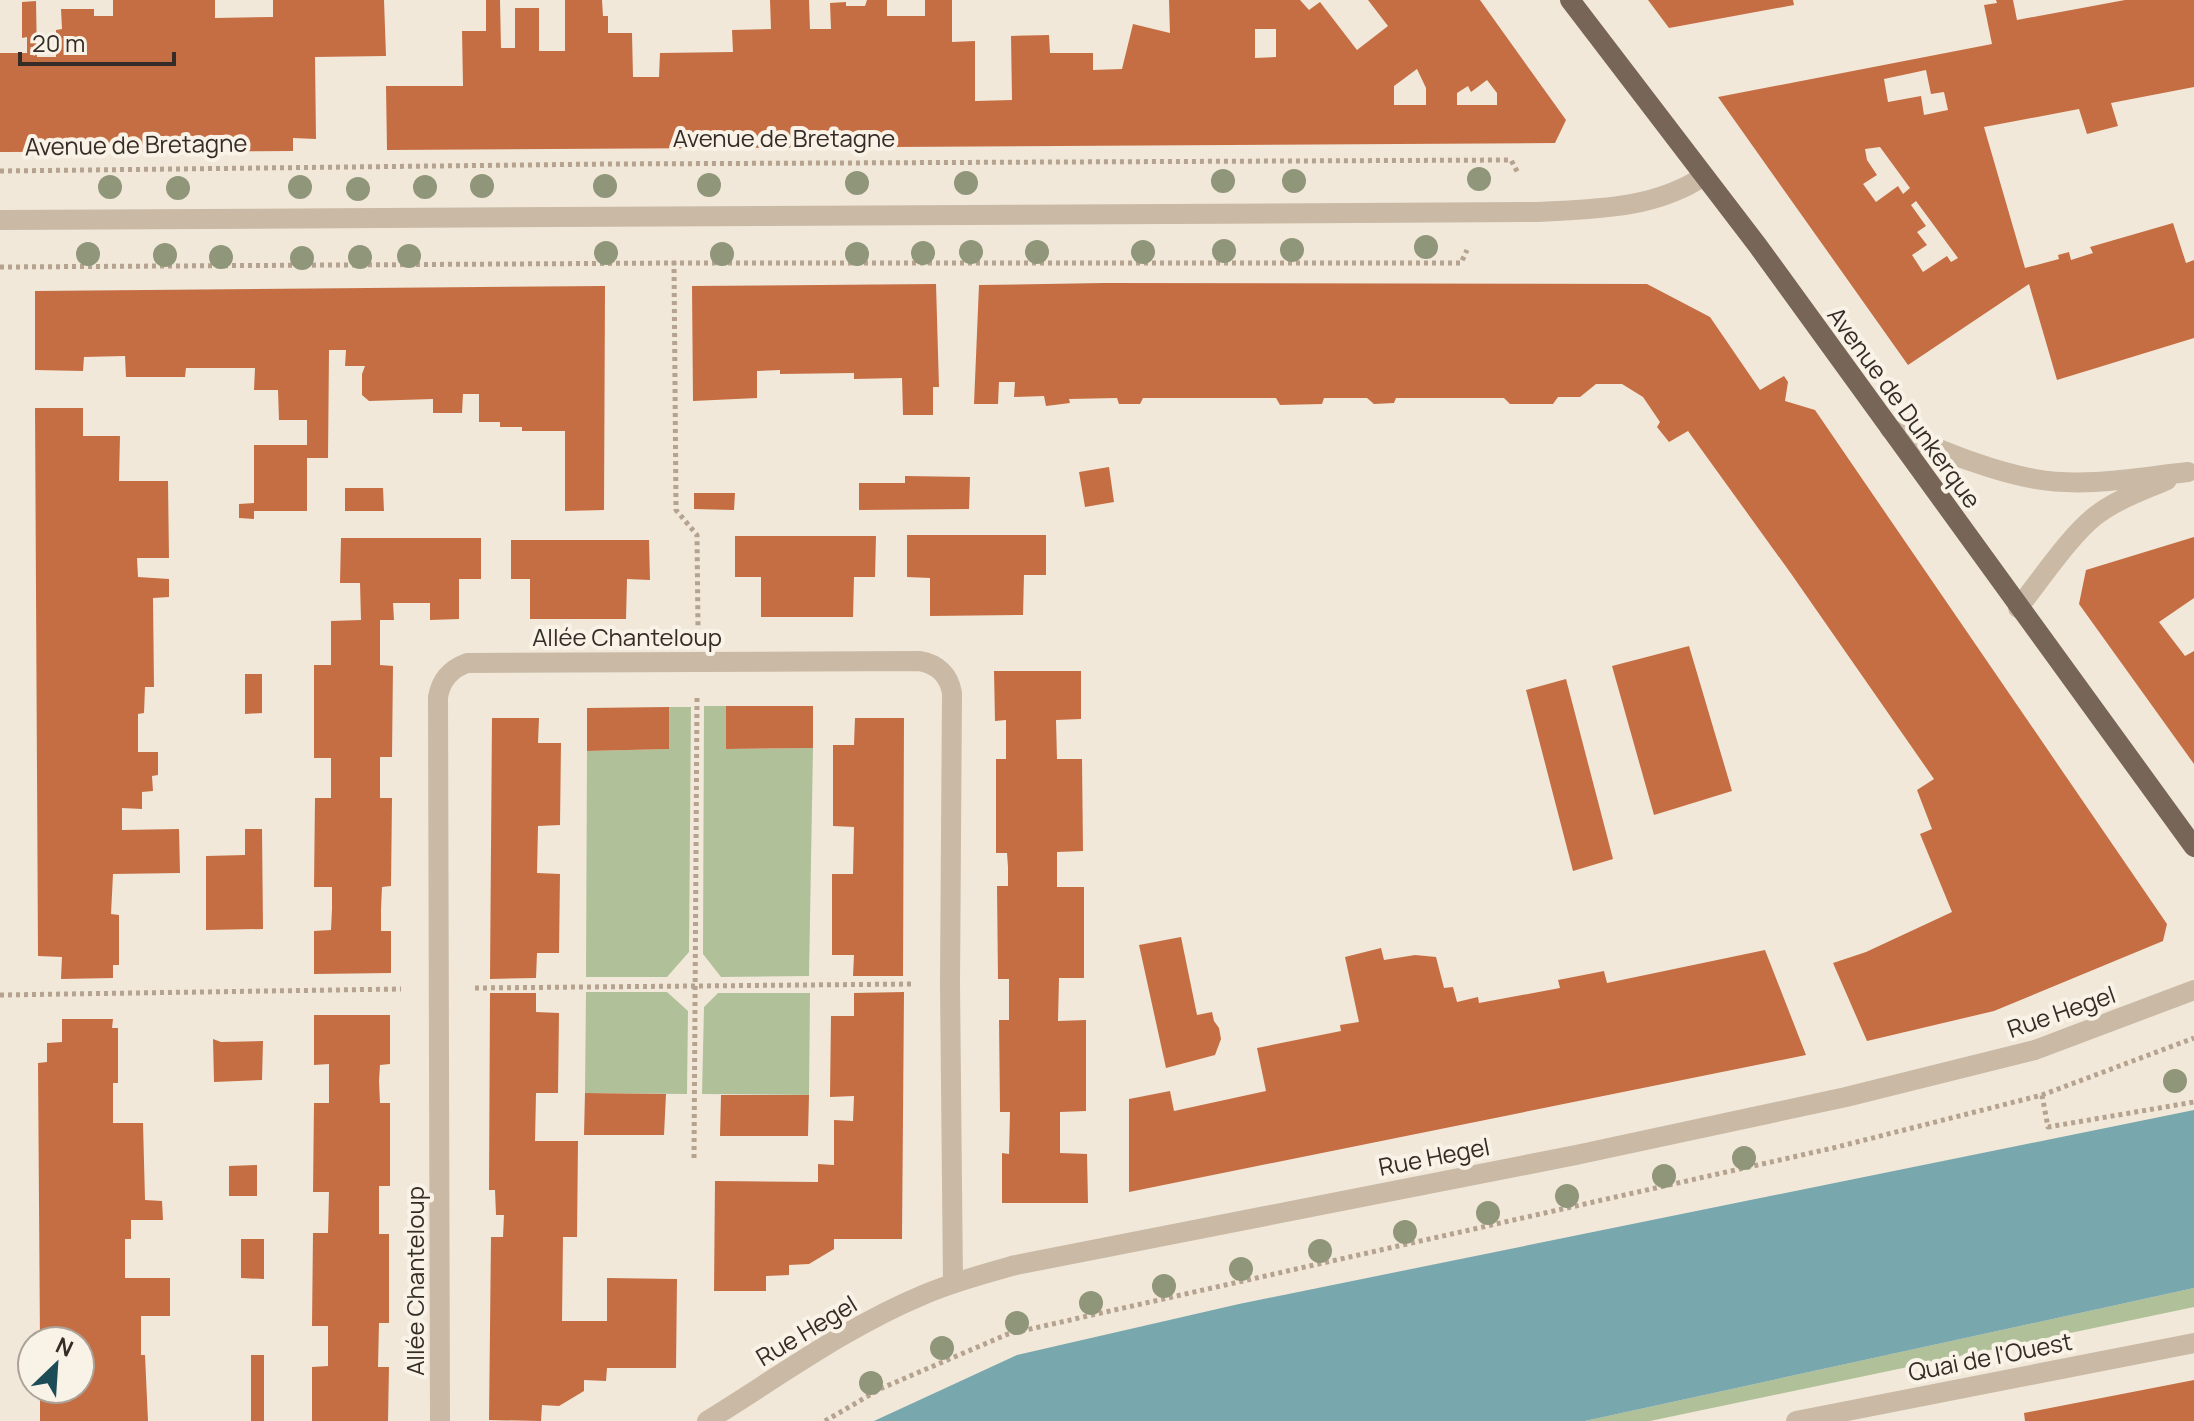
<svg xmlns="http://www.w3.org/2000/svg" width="2194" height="1421" font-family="Manrope,sans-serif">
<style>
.green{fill:#b0c099}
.water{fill:#78a7ae}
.building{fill:#c66e43;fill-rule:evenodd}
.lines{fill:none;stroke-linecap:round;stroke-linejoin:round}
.path{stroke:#b5a390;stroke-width:5;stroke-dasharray:4 4;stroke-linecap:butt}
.minor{stroke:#c9b9a5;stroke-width:20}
.major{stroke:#776557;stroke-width:20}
.tree{fill:#909679}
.labels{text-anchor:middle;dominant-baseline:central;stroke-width:8;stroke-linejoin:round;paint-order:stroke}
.street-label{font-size:24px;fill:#352c27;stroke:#f9f2e6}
</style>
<rect width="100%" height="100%" fill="#f1e8d9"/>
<!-- green -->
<path class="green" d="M704,706h22v43l87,-1 -4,228 -88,1 -18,-23z
M669,707h22l-2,245 -22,25h-81l1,-226 82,-2z
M586,992h81l21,19 -1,83 -102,-1z
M718,993h92l-1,102 -107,-1 2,-87z
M2194,1288v19l-544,114h-65z"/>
<!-- water -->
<path class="water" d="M2194,1110v178l-609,133h-711l143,-66 222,-51z"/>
<!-- building -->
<path class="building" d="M113,0h102v18l58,-1v-17h111l2,56 -71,1 1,82 -23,-1v13l-293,1v-99h27v-16l-5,1v-36l14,-1 1,56h19v-27l6,-1 -1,-20h33v7h19z
M486,0h14l1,48h14v-40h24v43h26v-51h37l1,16h5v17h24l1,44h26l1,-24 73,-1 -1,-22 39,-1 -1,-29h39l1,29h21l-1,-26 16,-1v4h19l2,-6h20v16h38v-16h27v42l23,-1v60l37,-1 -1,-64 38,-1 1,18h43v17l29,-1 11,-45 37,9 -1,-33h131l9,10 11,-8 37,48 31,-24 -20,-26h112l86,120 -11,23 -1168,7 -1,-64h77l-1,-55h24zM1255,29h21v28l-21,1zM1417,69l9,19v17h-32v-19zM1487,80l10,13v12h-40v-12l11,-7 3,6z
M1648,0h145l1,5 -125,23z
M1996,0h17l4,20 108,-20h69v87l-83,16 7,23 -31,8 -8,-25 -95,18 41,141 34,-9 -1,-4 11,-3 2,8 22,-7 -3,-6 83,-24 13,40 8,-3v78l-137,42 -28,-96 -121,81 -190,-268 274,-53 -8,-39 13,-2zM1926,70l5,24 13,-2 4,18 -24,5 -3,-19 -33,6 -4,-23zM1880,147l30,41 -7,6 -5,-8 -22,16 -13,-18 14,-9 -10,-15 -2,-11zM1916,201l42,57 -7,4 -4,-6 -24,16 -11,-17 15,-10 -10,-13 9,-6 -15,-21z
M1104,283l543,1 63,33 50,73 24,-14 4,6 -3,19 30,9 352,514 -4,17 -169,70 -127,30 -34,-78 33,-11 86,-40 -32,-78 12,-5 -15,-39 17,-11 -142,-204 -104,-144 -19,11 -12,-15 3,-5 -17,-25 -21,-13h-26l-16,13h-22l-5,7h-43l-6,-6h-108l-2,5 -20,1 -7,-6h-43l-2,6 -42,1 -4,-7h-133l-3,6h-21l-2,-6 -48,1 1,4 -24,3 -2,-10 -30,1 1,-15h-16l-1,22h-24l5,-119z
M936,284l3,103h-6v28h-30l-1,-37 -48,1v-6l-74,1v-4l-23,1v27l-64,3 -1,-115z
M605,286l-1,224 -39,1v-80h-43v-4h-22v-5h-21v-28h-16l-1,19h-29v-14l-64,2 -7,-6v-21l3,-8h-20l1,-16h-17l-1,108h-21v53h-53v8l-15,-1v-14l15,-1v-58h53v-25h-28l-1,-30h-24l1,-22h-69l-1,9h-59l-1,-21 -41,1 -1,14 -48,-1v-79z
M35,408h48v28h37l-1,45h49l1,77h-32l1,19 31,2v18l-16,1 1,89h-9l-1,26 -6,1v38h20v23l-6,1 1,15 -11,1v17l-20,-1v22l57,-1 1,44 -67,1 -2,40 8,1v50h-6v13l-52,1 1,-22 -24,-1z
M1109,467l5,35 -29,5 -6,-35z
M905,476l65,1 -1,32 -110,1v-27h46z
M345,488h38l1,23h-39z
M694,493h41l-1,17 -40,-1z
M907,535h139v40h-22l-1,40 -93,1v-38l-23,-1z
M735,536h141l-1,41h-21l-1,40h-92v-40h-26z
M2194,537v61l-35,24 26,34 9,-5v113l-115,-160 7,-34z
M341,538h140v41h-22v40l-29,1v-17h-37l1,17h-14v45l13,1 -1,91h-12v41h12l-1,88 -9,1 -1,22v22h10v42l-77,1v-43l17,-1 1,-21v-22h-18l1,-89h16v-40h-17v-93h17v-44l30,-1 -1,-37h-20z
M511,540h138l1,40 -23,-1 -1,40h-96v-40h-19z
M1689,646l43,145 -78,24 -42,-149z
M994,671h87v48l-25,1 1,39h25l1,92 -26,1v35h27v91h-25l-1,43 28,-1v91l-26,1v41l27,1 1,49h-86v-50l7,1 1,-42h-10l-1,-92h10v-41h-11l-1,-93h11v-19l-1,-14h-11v-94h10v-39l-11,1z
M245,674h17v39l-17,1z
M1566,679l47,180 -40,12 -47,-181z
M726,706h87v42l-87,1z
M669,707v42l-82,2v-43z
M492,718h47l-1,25h23l-1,82 -22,1 -1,47 23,1 -1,79h-22l-1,25 -46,1z
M855,718h49l-1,258h-50l1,-21h-22v-81h21l1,-47 -21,-1v-81h21z
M245,829h17l1,100 -57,1v-74l39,-1z
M1181,937l16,78 15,-3 2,9 5,7 2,11 -6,16 -49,13 -27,-123z
M1381,948l3,12 31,-5 21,2 8,31 9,-1 4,15 21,-5 1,6 81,-15 -2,-8 46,-9 3,12 158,-33 41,105 -677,137v-93l41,-8 4,20 92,-20 -9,-43 84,-17 -1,-6 19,-3 -14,-65z
M904,992l-2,247h-68v10l-25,15 -20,1v10l-23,1v15h-52l1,-110 103,1v-18l16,1v-45l19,1 1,-25 -24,1 1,-81h23v-23z
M490,993h46v19l23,1 -1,80h-22l-1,48h43l-1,96h-14l-1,84h45v-43l70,1 -1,89h-69l-1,13 -22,-1v11l-25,15 -17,-1 -1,16 -52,-1 2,-183h12l1,-22h-8l-1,-25h-6z
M314,1015h76v49l-10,1 -1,16 1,22h10v83h-11v48h10v89h-10l-1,44h11l-1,54h-76v-54l16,-1v-40h-16l1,-93h15l1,-41h-16l1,-89h15v-39l-15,1z
M62,1019h51l-1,9h6v55h-5v40h30l2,77 17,1 1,19h-32v19h-6v39h45v38h-29v39h4l3,66h-108v-32h40v-48h-40l-2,-278 9,-1v-19l15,-1z
M213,1039l8,3 42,-1 -1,39 -48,2z
M585,1093l81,1 -2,41h-80z
M721,1095h88l-1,41h-88z
M257,1165v31h-28v-30z
M241,1239h23v40l-23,-1z
M251,1355h13v66h-13z
M2194,1380v41h-169l-1,-8z"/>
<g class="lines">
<!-- path -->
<path class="path" d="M0,171l608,-7 903,-4 8,15
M674,261l2,249 21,25 1,93
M0,267l674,-4h787l6,-13
M475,988l438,-4
M0,995l401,-6
M2042,1095l6,32 146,-25
M694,1158l3,-460
M825,1421l57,-33 126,-54 825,-186 209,-53 152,-57"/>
<!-- minor -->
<path class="minor" d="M0,220l1537,-8c58,-3 118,-3 167,-36
M1890,429c47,19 95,41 145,50 50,9 104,-2 153,-7
M2018,608c22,-27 51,-71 76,-91 21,-17 48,-26 73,-37
M440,1421l-2,-724c3,-18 13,-28 29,-34l452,-2c19,3 30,14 33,32l-2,291 3,299
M707,1421c70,-43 139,-94 216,-126 30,-13 61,-21 93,-30l560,-110 270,-58 189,-47 159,-60
M1796,1421l398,-78"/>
<!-- major -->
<path class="major" d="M1570,0l188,246 436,601"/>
</g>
<!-- trees -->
<g class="tree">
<circle cx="1479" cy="179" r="12"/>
<circle cx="1223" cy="181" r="12"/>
<circle cx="1294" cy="181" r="12"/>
<circle cx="857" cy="183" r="12"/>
<circle cx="966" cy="183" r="12"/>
<circle cx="709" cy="185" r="12"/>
<circle cx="482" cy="186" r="12"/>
<circle cx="605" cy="186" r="12"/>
<circle cx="110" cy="187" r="12"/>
<circle cx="300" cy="187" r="12"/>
<circle cx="425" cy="187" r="12"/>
<circle cx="178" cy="188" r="12"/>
<circle cx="358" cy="189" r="12"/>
<circle cx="1426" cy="247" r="12"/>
<circle cx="1292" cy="250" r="12"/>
<circle cx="1224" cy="251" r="12"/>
<circle cx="971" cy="252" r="12"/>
<circle cx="1037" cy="252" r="12"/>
<circle cx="1143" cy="252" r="12"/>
<circle cx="606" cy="253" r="12"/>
<circle cx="923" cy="253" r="12"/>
<circle cx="88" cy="254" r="12"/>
<circle cx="722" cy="254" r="12"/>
<circle cx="857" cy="254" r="12"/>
<circle cx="165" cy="255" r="12"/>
<circle cx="409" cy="256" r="12"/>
<circle cx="221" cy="257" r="12"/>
<circle cx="360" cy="257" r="12"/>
<circle cx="302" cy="258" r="12"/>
<circle cx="2175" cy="1081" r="12"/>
<circle cx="1744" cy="1158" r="12"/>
<circle cx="1664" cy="1176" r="12"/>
<circle cx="1567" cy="1196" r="12"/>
<circle cx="1488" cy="1213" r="12"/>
<circle cx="1405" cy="1232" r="12"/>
<circle cx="1320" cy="1251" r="12"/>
<circle cx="1241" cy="1269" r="12"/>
<circle cx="1164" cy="1286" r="12"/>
<circle cx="1091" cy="1303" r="12"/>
<circle cx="1017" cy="1323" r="12"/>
<circle cx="942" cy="1348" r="12"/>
<circle cx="871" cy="1383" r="12"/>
</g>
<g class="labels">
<!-- street labels -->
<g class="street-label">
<text x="784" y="137">Avenue de Bretagne</text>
<text transform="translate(136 144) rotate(-1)">Avenue de Bretagne</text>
<text transform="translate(1905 407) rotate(54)">Avenue de Dunkerque</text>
<text x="627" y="636">Allée Chanteloup</text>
<text transform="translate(2061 1011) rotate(-19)">Rue Hegel</text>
<text transform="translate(1434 1156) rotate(-11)">Rue Hegel</text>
<text transform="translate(414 1281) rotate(-90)">Allée Chanteloup</text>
<text transform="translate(806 1330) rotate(-31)">Rue Hegel</text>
<text transform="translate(1990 1356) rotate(-11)">Quai de l'Ouest</text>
</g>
</g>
<!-- north arrow -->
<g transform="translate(56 1365) rotate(25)"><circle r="38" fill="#f9f2e6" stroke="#aba39a" stroke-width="2"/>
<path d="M0-6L14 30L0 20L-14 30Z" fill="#1c4d56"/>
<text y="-12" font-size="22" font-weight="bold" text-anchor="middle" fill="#352c27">N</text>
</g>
<!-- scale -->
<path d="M20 52v12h154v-12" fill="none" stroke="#352c27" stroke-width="4"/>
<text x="32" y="52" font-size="24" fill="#352c27" stroke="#f9f2e6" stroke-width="6" paint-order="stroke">20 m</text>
</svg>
